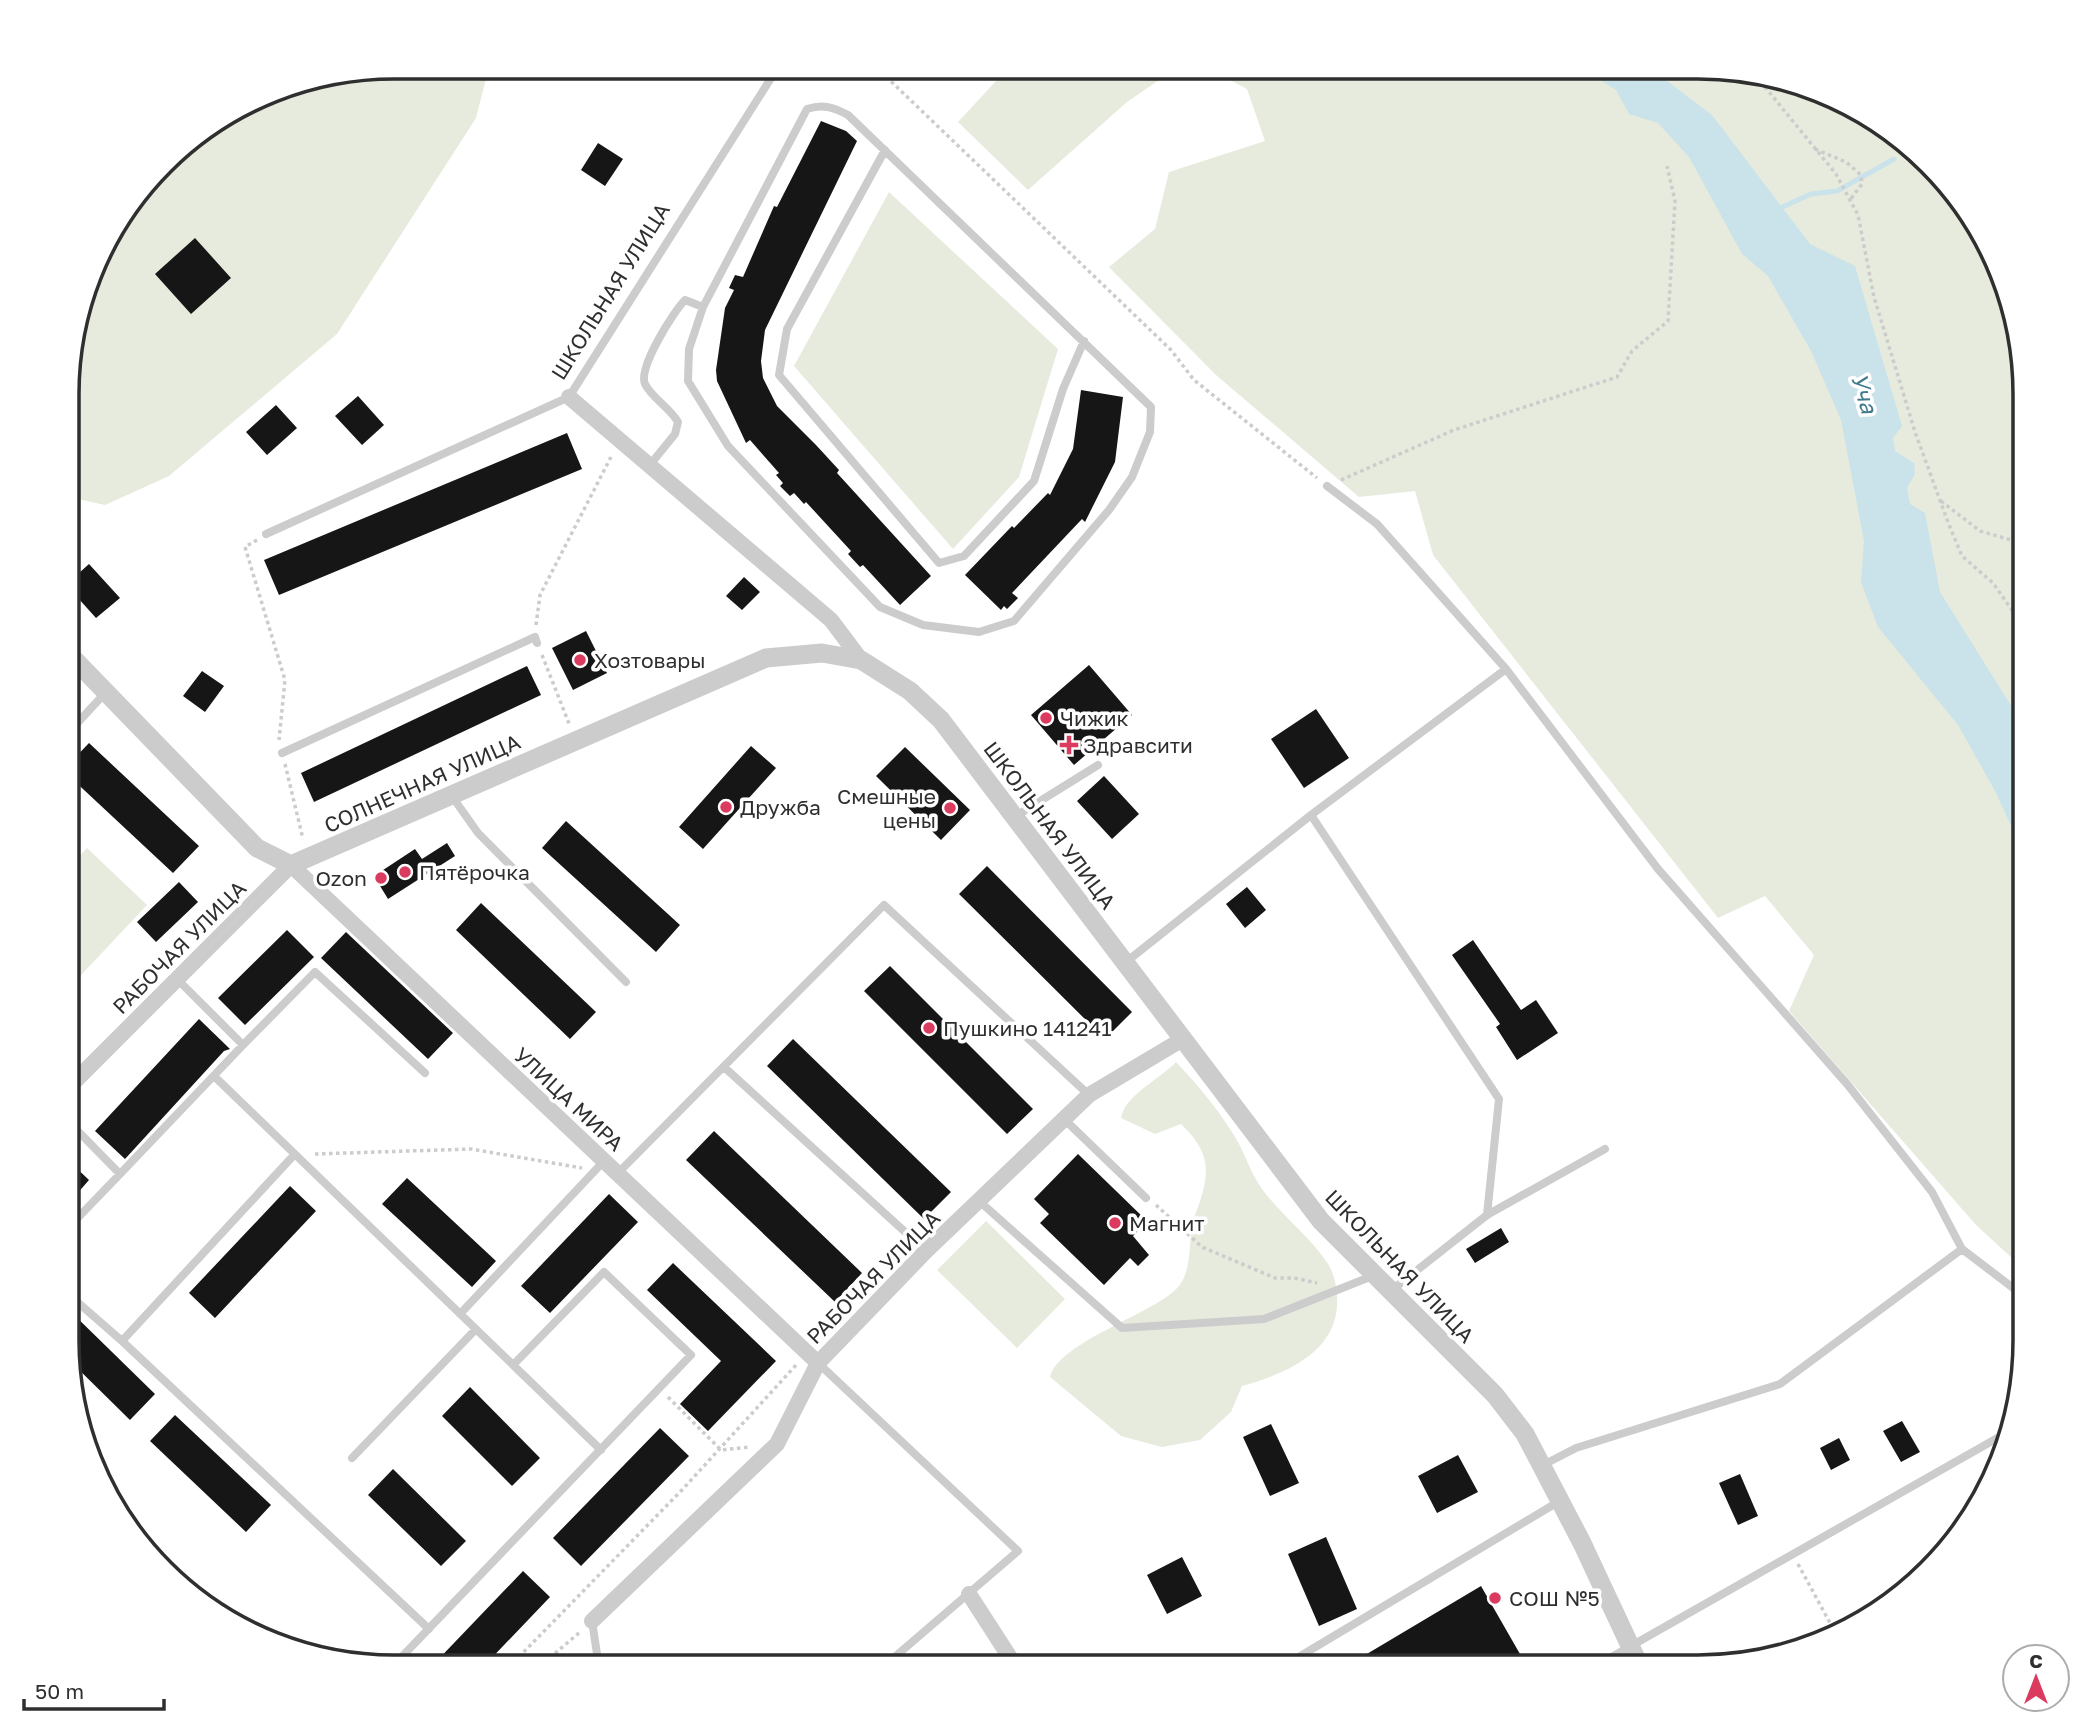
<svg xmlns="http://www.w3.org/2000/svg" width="2092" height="1734" font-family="'Golos Text',sans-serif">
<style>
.green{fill:#e7ebdd}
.water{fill:#cae2ea}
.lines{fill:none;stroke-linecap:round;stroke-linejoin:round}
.stream{stroke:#cae2ea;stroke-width:5}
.building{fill:#161616}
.path{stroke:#ccc;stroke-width:3.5;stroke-dasharray:3.5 3.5;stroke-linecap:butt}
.service{stroke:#ccc;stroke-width:8}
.minor{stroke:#ccc;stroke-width:16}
.tertiary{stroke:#ccc;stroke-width:19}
.poi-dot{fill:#db3b5f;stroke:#fff;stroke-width:2.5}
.labels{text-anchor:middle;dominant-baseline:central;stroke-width:7;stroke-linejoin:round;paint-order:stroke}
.street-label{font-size:21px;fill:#2f2f2f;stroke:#fff}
.poi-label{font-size:21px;fill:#2f2f2f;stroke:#fff;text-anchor:start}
.water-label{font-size:23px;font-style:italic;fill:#417a8c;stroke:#fff}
.rim{fill:none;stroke:#2f2f2f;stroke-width:3.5}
</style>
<rect width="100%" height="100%" fill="#fff"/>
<!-- green -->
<path class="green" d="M394,67h95l-13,51 -139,216 -168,142 -64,29 -36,-8v-146l41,-120 68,-83 110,-64z
M1009,67h169l-51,35 -99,88 -70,-68z
M1205,67h514l105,25 105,70 71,106 25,126v876l-49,-45 -187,-214 25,-56 -49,-59 -47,22 -285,-363 -18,-64 -56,6 -143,-122 -107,-108 46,-38 14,-57 96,-31 -18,-52z
M889,192l169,157 -39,128 -66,72 -159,-183z
M87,848l60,57 -79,84v-121z
M1176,1062c24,25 45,51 62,80 8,15 14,33 24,47 19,26 46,46 64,72 8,11 10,22 11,35 4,55 -51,78 -95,90l-11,26 -31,28 -38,7 -41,-11 -71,-59c9,-36 107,-64 129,-91 15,-20 8,-48 16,-71 15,-39 18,-61 -14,-91l-26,10 -34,-16c4,-23 39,-39 55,-56z
M986,1221l79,78 -48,49 -80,-78z"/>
<!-- water -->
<path class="water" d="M1590,67h65l7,10 50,38 98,129 45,22 47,160 -9,12 2,13 19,12 1,11 -8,14 3,16 15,9 15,79 85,136v128l-29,-63 -38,-68 -80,-98 -17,-45 3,-41 -23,-121 -30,-69 -43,-75 -26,-22 -53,-97 -31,-34 -29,-9 -13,-24 -22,-14z"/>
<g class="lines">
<!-- stream -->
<path class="stream" d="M1776,210l35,-16 26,-3 57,-32"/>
</g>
<!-- building -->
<path class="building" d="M821,121l25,10 11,10 -92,189 -4,31 2,17 14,28 39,39 23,25 -2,3 94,103 -31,29 -37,-40 -3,2 -12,-13 3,-3 -45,-49 -2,2 -10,-11 -4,3 -10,-10 3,-3 -7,-8 3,-2 -29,-33 -4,3 -29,-62 -1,-11 9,-62 9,-18 -5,-2 6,-13 8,2 31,-71 3,1z
M598,143l25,16 -18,27 -24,-16z
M195,238l36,40 -40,36 -36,-40z
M1081,390l42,7 -8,65 -30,60 -3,-3 -70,74 6,5 -11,11 -3,-3 -3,4 -36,-35 47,-49 2,2 34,-35 2,2 23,-46z
M358,396l26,29 -22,20 -27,-29z
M276,405l21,23 -30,27 -21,-23z
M567,433l15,36 -303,126 -15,-35z
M89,564l31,34 -24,20 -27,-30v-6z
M744,577l16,15 -18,18 -16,-14z
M586,631l21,42 -34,17 -21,-42z
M1089,665l43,50 -58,50 -43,-50z
M527,666l14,29 -227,107 -13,-29z
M202,671l22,15 -19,26 -22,-16z
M1316,709l33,49 -45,30 -33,-49z
M89,743l110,103 -26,27 -105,-98v-10z
M751,746l25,22 -73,81 -24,-22z
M905,747l65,63 -29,30 -65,-64z
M1104,776l35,38 -27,25 -35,-38z
M566,821l114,104 -24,27 -114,-104z
M447,843l8,13 -67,43 -14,-23 41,-27 7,10z
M987,866l145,146 -27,27 -146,-145z
M179,882l19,20 -42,40 -19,-20z
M1247,887l19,23 -21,18 -19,-24z
M481,903l115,109 -26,27 -114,-109z
M287,930l27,27 -69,68 -27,-27z
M346,932l107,101 -25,26 -107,-101z
M1473,940l48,70 15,-10 22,33 -41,27 -21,-33 4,-3 -48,-69z
M890,966l143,143 -26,25 -143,-143z
M199,1019l31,30 -6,2 -99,108 -30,-28z
M793,1039l158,153 -27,27 -157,-153z
M714,1131l148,142 -27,29 -149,-142z
M1078,1154l69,67 -14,15 16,19 -11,11 -8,-8 -26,27 -64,-62 9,-9 -15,-15z
M68,1160l21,20 -21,24z
M407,1178l89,83 -24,26 -90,-83z
M290,1186l26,25 -101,107 -26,-25z
M609,1194l29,28 -88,91 -29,-27z
M1501,1228l8,14 -34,21 -9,-14z
M673,1263l103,98 -68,70 -28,-27 41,-43 -74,-71z
M67,1308l88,86 -25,26 -63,-62z
M470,1387l70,71 -28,28 -70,-70z
M175,1415l96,90 -25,27 -96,-91z
M1902,1421l18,31 -19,10 -18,-31z
M1271,1424l28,59 -29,13 -27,-59z
M660,1428l29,28 -108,110 -28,-28z
M1839,1438l11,22 -19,10 -11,-22z
M1458,1455l20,37 -41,21 -19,-37z
M393,1469l73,72 -25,25 -73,-71z
M1740,1474l18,42 -20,9 -19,-42z
M1326,1537l31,72 -38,17 -31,-72z
M1182,1557l20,39 -35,18 -20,-39z
M523,1571l27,26 -67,70h-52z
M1481,1586l43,75 -11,6h-168z"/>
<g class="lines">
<!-- path -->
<path class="path" d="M876,67l295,283 23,30 123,98
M1756,76l80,98 22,41 16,82 41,135 34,93 13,31 31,27 32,46
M1815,149l31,13 15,13 1,9 -12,16
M1341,480l113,-50 163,-53 15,-26 36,-30 7,-120 -8,-35
M1941,501l39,30 45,13
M257,540l-12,7 40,133 -6,60
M2021,621l4,-21
M536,625l4,-30 72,-140
M542,655l28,71
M285,764l18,75
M315,1154l156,-5 111,19
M1156,1205l46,42 73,31h19l23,5
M668,1397l53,53 29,-3
M1798,1564l38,70
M509,1667l173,-177 115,-126
M539,1667l41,-35"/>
<!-- service -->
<path class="service" d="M885,150l-98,179 -8,46 160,188 25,-7 70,-75 29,-92 21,-48
M649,466l26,-32 3,-12c-9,-15 -26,-24 -33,-38 -7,-16 28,-72 40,-84l18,7 104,-198c16,-5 26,-2 41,6l303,292 -1,25 -18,45 -23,33 -95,111 -35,11 -56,-7 -43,-18 -152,-161 -40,-65 1,-32 14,-42
M1327,486l50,38 129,145 152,200 189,215 85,108 30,57 63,48
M266,534l303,-137 209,-330
M69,732l37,-40
M282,753l253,-116 2,6
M451,795l27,38 148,149
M1311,815l188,284 -12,116
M1016,816l82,-51
M1126,962l185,-147 195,-146
M243,1045l72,-73 110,101
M724,1067l202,184
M214,1076l387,374
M1064,1119l82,79
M68,1121l52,53 123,-129 -66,-66
M617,1174l267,-269 205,190
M978,1200l144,128 142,-9 111,-44
M68,1228l52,-54
M1392,1290l95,-75 118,-66
M67,1293l55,48 172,-186
M460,1314l144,-153
M122,1341l307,288
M818,1363l200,188 -135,116
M352,1458l124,-129
M1543,1465l33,-17 204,-64 182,-135
M592,1621l7,46
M392,1667l299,-312 -87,-83 -91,93
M1282,1667l276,-165
M1594,1667l414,-235"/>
<!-- minor -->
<path class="minor" d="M569,397l262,223 30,40
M68,1088l223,-223 527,498
M969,1594l47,73
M592,1621l185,-177 41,-81 108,-112 163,-156 94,-56"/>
<!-- tertiary -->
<path class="tertiary" d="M69,654l188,194 34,17 475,-207 56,-5 39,7 49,31 31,29 380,501 174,174 30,39 57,109 58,124"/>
</g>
<!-- markers -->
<g class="poi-dot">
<circle cx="580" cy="660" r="7"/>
<circle cx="1046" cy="718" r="7"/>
<path d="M1065.5 734.5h7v7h7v7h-7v7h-7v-7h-7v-7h7z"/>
<circle cx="726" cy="807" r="7"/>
<circle cx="950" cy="808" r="7"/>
<circle cx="405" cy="872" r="7"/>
<circle cx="381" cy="878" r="7"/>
<circle cx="929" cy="1028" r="7"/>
<circle cx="1115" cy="1223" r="7"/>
<circle cx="1495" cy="1598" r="7"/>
</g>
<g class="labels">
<!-- street labels -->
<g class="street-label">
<text transform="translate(610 291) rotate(-58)">ШКОЛЬНАЯ УЛИЦА</text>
<text transform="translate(422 783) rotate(-24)">СОЛНЕЧНАЯ УЛИЦА</text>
<text transform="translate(1050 825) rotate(53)">ШКОЛЬНАЯ УЛИЦА</text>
<text transform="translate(179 947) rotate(-45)">РАБОЧАЯ УЛИЦА</text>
<text transform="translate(569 1099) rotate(43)">УЛИЦА МИРА</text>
<text transform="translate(1400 1266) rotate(46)">ШКОЛЬНАЯ УЛИЦА</text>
<text transform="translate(873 1277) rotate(-45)">РАБОЧАЯ УЛИЦА</text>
</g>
<!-- poi labels -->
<g class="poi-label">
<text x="594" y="660">Хозтовары</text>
<text x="1060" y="718">Чижик</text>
<text x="1083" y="745">Здравсити</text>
<text x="936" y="796" text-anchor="end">Смешные<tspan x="936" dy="24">цены</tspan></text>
<text x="740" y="807">Дружба</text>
<text x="419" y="872">Пятёрочка</text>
<text x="367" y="878" text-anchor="end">Ozon</text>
<text x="943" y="1028">Пушкино 141241</text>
<text x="1129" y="1223">Магнит</text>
<text x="1509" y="1598">СОШ №5</text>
</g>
<!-- water labels -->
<g class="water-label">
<text transform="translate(1865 393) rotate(74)">Уча</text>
</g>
</g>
<!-- crop -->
<path d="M0 0H2092V1734H0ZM394 79H1698A315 315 0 0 1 2013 394V1340A315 315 0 0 1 1698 1655H394A315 315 0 0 1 79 1340V394A315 315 0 0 1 394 79Z" fill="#fff" fill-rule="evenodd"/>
<path class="rim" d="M394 79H1698A315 315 0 0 1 2013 394V1340A315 315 0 0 1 1698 1655H394A315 315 0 0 1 79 1340V394A315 315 0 0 1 394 79Z"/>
<!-- north arrow -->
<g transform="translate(2036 1678)"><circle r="33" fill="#ffffff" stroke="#acacac" stroke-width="2"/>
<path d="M0-5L12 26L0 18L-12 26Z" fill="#db3b5f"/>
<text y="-10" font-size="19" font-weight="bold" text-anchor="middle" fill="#2f2f2f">С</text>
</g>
<!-- scale -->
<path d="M24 1699v10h140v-10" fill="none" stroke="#2f2f2f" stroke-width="3.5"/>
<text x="35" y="1699" font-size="21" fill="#2f2f2f" stroke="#ffffff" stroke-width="5" paint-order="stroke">50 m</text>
</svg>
